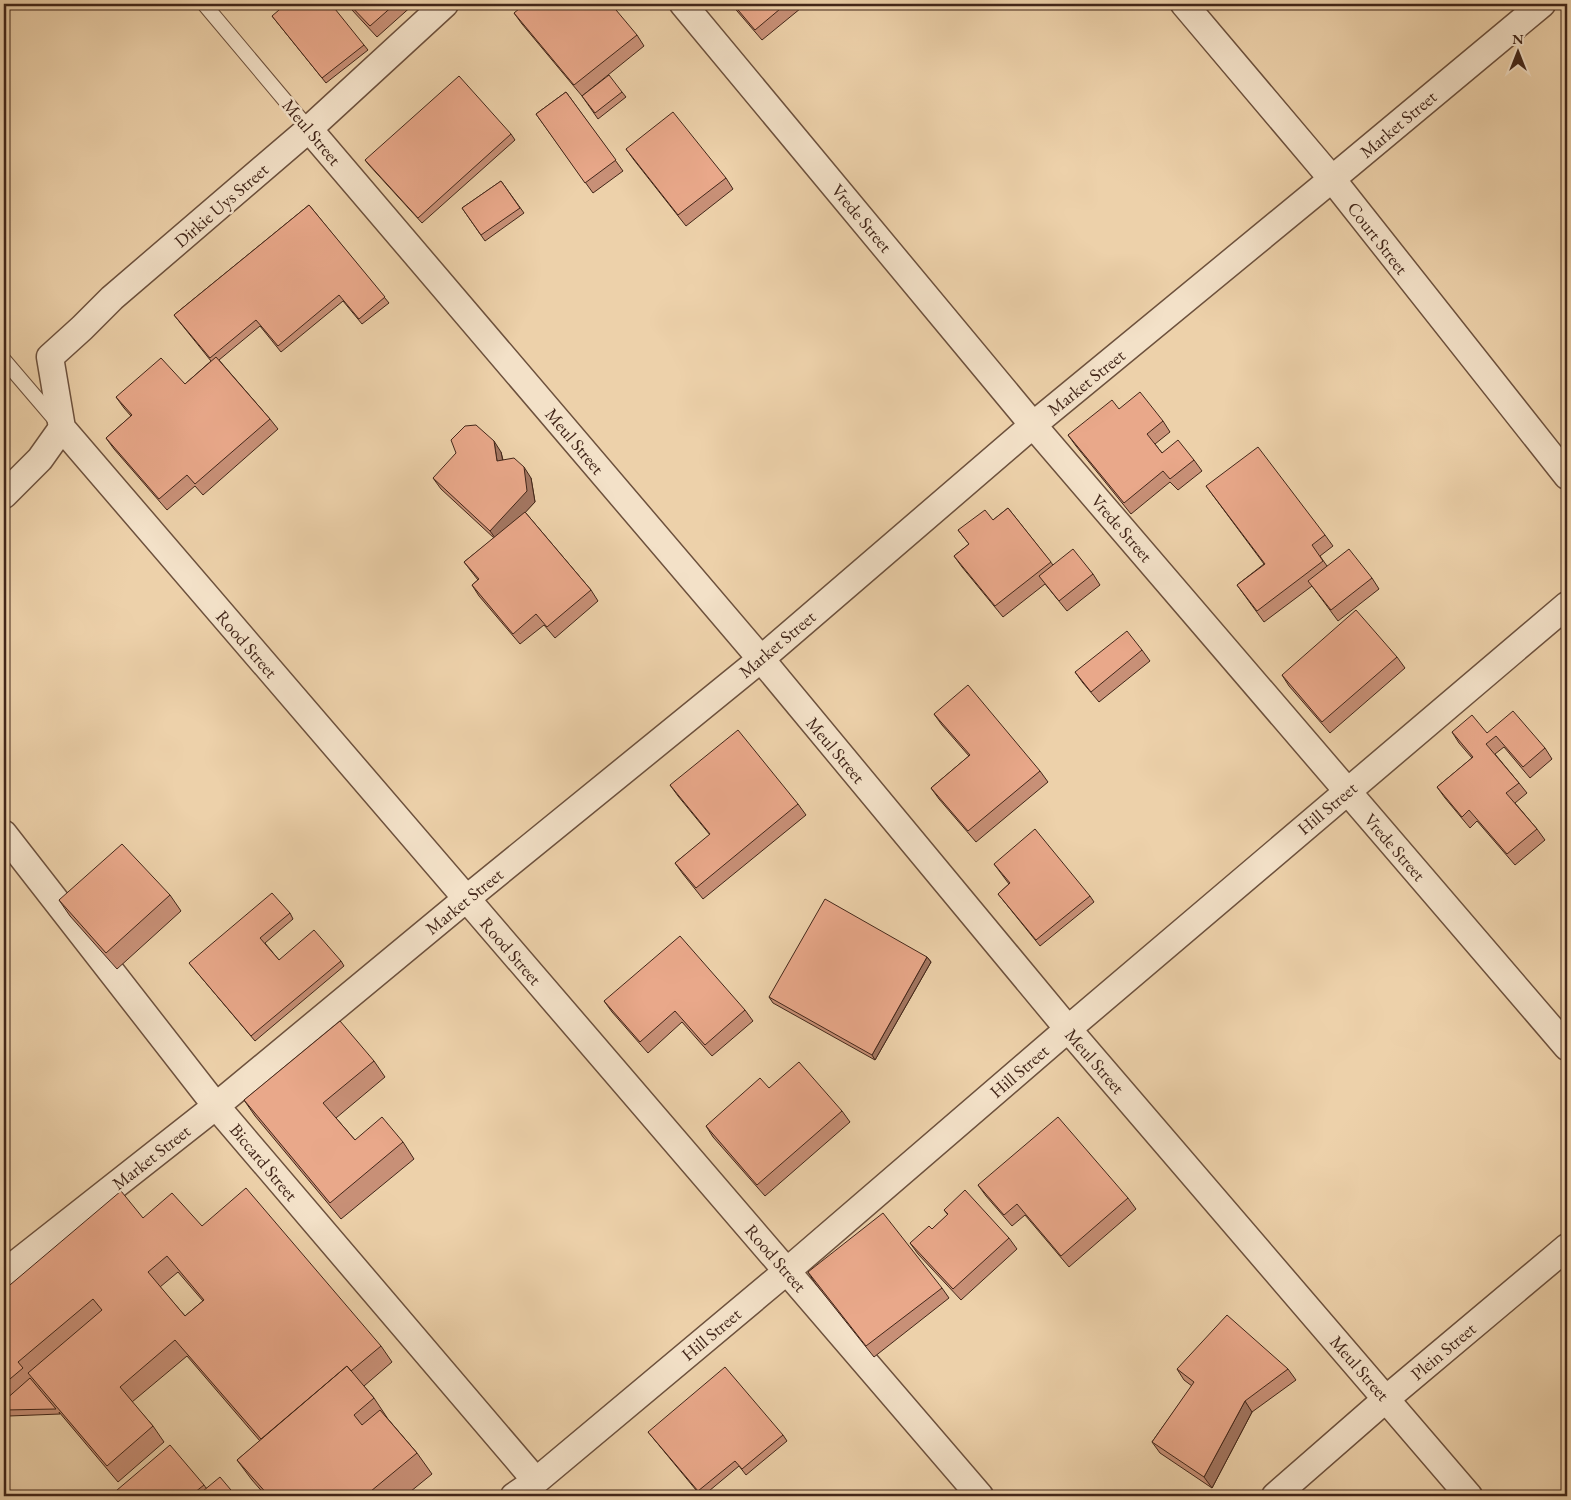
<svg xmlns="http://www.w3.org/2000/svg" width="1571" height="1500" font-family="'EB Garamond',serif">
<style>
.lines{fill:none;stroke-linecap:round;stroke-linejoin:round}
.service-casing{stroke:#6d513d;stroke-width:16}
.minor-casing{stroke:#6d513d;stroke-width:29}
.service{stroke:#f3e1c8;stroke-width:14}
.minor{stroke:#f3e1c8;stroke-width:26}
.wall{fill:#c89077;stroke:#422619;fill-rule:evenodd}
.shaded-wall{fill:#a37661;stroke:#422619}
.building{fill:#e9a88a;stroke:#422619;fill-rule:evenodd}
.labels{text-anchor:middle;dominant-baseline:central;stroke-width:5;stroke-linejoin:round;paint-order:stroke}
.street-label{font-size:18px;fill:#422619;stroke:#f3e1c8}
</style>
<rect width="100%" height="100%" fill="#edd1aa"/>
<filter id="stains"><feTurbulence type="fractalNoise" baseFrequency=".004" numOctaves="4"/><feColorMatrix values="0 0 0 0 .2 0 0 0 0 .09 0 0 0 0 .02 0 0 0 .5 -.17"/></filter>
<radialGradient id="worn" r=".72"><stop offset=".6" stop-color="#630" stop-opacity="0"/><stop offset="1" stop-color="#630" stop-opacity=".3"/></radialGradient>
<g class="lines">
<!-- service casing -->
<g class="service-casing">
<path id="service" d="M204,4l105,125
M4,360l53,62"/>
</g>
<!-- minor casing -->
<g class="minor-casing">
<path id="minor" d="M683,4l350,421 534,622
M1184,4l148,175 235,297
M309,129l452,530 307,370 401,467
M62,428l918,1068
M62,428l-12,-71 32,-29 30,-30 197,-169 136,-125
M4,495l36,-36 22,-31
M4,834l212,272 320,375
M4,1273l212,-167 250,-207 295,-240 272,-234 299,-246 210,-175
M514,1496l22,-15 251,-210 281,-242 499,-424
M1275,1496l111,-97 181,-152"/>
</g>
<!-- service -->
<use href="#service" class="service"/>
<!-- minor -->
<use href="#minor" class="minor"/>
</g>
<!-- wall -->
<path class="wall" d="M348,4h66l-37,33 -25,-27z
M731,4h75l-44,36z
M514,13l123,22 7,11 -62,50 -60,-72z
M272,16l92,29 4,5 -42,33z
M566,92l57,79 -30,22 -57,-79z
M622,92l4,5 -28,22 -16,-23z
M511,134l4,6 -93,83 -53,-58 -4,-5z
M626,149l100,29 7,11 -47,37 -52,-66z
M501,181l23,32 -39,28 -23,-33z
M309,205l80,98 -27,21 -19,-23 -62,51 -21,-26 -41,34 51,59 8,10 -75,66 -8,-9 -28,24 -53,-61 -8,-11 25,-22 -7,-8 -8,-11 69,-13 26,-23 -37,-46z
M1119,409l44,12 7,11 -15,12 7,9 32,7 8,11 -24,19 -8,-8 -39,32 -55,-68 -8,-11z
M501,452l2,8 28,18 4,24 -10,10 66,78 7,11 -43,37 -11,-13 -24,19 -41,-48 -7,-11 6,-5 -14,-18 30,-24 -53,-49 -8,-11z
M1206,486l119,49 8,11 -13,10 7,10 45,12 7,11 -41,32 -26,-35 -48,36 -27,-37 27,-21z
M1008,508l45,57 40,9 7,11 -33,26 -22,-27 -42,33 -41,-50 -8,-11 15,-12 -11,-14 35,-10z
M1142,650l8,11 -51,41 -16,-19 -8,-11z
M1397,657l8,11 -75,65 -41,-47 -7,-11z
M934,714l106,57 8,11 -72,60 -37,-43 -8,-11 38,-32 -27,-31z
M1452,732l35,1 58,15 7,11 -22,19 -26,-31 -9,7 24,29 8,10 -12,10 22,26 8,11 -30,25 -38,-44 -7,7 -25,-30 -8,-11 35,-29 -13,-15z
M670,785l128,19 8,11 -103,84 -20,-25 -8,-11 35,-28 -32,-39z
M994,864l96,32 4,6 -54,44 -42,-52 11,-10z
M170,895l11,16 -64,58 -47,-53 -11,-16z
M290,913l3,6 -28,24 14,17 62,1 3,5 -89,75 -66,-78z
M927,957l4,5 -56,98 -102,-57 -4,-6z
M604,1001l141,9 8,11 -41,35 -30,-34 -34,31 -36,-41z
M374,1061l11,16 -49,41 19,22 48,2 11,17 -73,60 -86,-103 -11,-16z
M769,1088l73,23 8,11 -85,74 -52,-59 -7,-11z
M978,1185l150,13 8,11 -67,58 -44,-52 -13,11 -26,-30z
M944,1210l65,28 8,11 -56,51 -43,-46 -8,-11 22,-14 16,-14z
M143,1218l59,8 179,120 11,16 -28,24 10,12 14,21 29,34 15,21 -27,22h-139l-14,-16 -15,-20 23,-19 -73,-85 -55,46 21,24 11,16 -46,40 -59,-70 1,2 -51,2 -5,-6v-120zM178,1272l25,29 -18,15 -25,-29z
M808,1272l134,16 7,10 -75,59 -59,-74z
M1177,1369h111l8,11 -44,32 -40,76 -52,-35 -8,-11 40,-56 -8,-6z
M648,1432l135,3 4,6 -41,34 -7,-9 -36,30h-2z
M204,1485l2,3 30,8h-126z"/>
<!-- shaded-wall -->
<path class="shaded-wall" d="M494,441l7,11 4,20 -8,-11z
M524,467l7,11 4,24 -37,40 -8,-11z
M927,957l4,5 -56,98 -3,-5z
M1245,1401l7,11 -40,76 -8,-11z"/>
<!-- building -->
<path class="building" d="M286,4h45l33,41 -42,33 -50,-62z
M349,4h46l-25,22z
M525,4h86l26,31 -63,50 -60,-72z
M733,4h53l-31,26z
M609,75l13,17 -27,21 -13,-17z
M459,76l52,58 -93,84 -53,-58z
M566,92l50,68 -31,23 -49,-69z
M673,112l53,66 -48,37 -52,-66z
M501,181l19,27 -39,27 -19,-27z
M309,205l76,92 -26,22 -20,-24 -61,51 -22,-26 -46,38 -36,-43z
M216,357l54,62 -75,65 -8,-9 -28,24 -53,-61 26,-23 -16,-18 45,-39 24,26z
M1140,392l23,29 -16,13 15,19 16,-13 16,20 -24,19 -7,-8 -39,32 -56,-68 44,-35 7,9z
M476,425l18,16 3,20 17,-3 10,9 3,24 -37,40 -57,-53 23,-25 -5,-13 14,-14z
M1258,447l67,88 -13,10 11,16 -66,50 -20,-26 28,-21 -59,-78z
M1008,508l43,54 -56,44 -41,-50 15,-12 -11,-14 27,-20 8,10z
M525,512l66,78 -44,37 -11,-13 -23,20 -41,-49 7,-6 -15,-17z
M1073,549l20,25 -34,27 -20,-25z
M1349,549l23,29 -41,32 -23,-29z
M1356,610l41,47 -75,65 -40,-47z
M1127,631l15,19 -51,42 -16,-20z
M968,685l72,86 -72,60 -37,-43 39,-33 -36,-41z
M1513,711l32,37 -22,19 -27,-31 -10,8 33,39 -13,10 31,36 -30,25 -38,-44 -7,7 -25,-30 36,-30 -21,-25 20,-17 15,18z
M738,730l60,74 -102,84 -21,-25 35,-29 -40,-49z
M1035,829l55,67 -54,44 -38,-46 12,-11 -16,-19z
M122,844l48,51 -64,58 -47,-53z
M272,893l18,20 -30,25 19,22 35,-30 27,31 -90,75 -62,-73z
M825,899l102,58 -55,98 -103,-58z
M680,936l65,74 -40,35 -30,-34 -35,31 -36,-41z
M340,1021l34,40 -51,42 32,37 27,-23 21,25 -73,61 -86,-103z
M799,1062l43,49 -85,74 -51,-59 54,-48 9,10z
M1058,1117l70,81 -67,58 -44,-52 -13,11 -26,-30z
M246,1188l135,158 -30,25 -4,-5 -86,73 -86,-99 -55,47 33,39 -46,40 -79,-93 74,-63 -9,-11 -75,63 5,6 -19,16v-94l117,-99 22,27 29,-25 30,33zM167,1256l37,44 -19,16 -37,-44z
M965,1190l44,48 -56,51 -43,-46 19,-17 3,3 16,-15 -4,-4z
M883,1213l59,75 -76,58 -58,-74z
M1227,1315l61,54 -43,32 -41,76 -52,-35 42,-60 -17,-13z
M347,1366l27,32 -20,17 8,10 18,-15 37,43 -52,43h-96l-32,-36z
M725,1367l58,68 -41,34 -7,-8 -37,30 -50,-59z
M30,1378l26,31 -51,1 -1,-1v-8z
M170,1445l34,40 -14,11h-80z
M220,1477l16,19h-39z"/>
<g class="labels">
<!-- street labels -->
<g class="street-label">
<text transform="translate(1398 124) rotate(-40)">Market Street</text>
<text transform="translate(312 132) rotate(50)">Meul Street</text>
<text transform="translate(221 205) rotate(-41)">Dirkie Uys Street</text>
<text transform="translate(862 218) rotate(50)">Vrede Street</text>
<text transform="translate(1378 238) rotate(52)">Court Street</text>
<text transform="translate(1086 382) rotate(-39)">Market Street</text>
<text transform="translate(575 441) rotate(50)">Meul Street</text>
<text transform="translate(1122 528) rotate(49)">Vrede Street</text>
<text transform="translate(247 644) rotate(49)">Rood Street</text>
<text transform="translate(777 644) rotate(-40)">Market Street</text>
<text transform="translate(836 750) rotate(50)">Meul Street</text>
<text transform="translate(1327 808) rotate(-40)">Hill Street</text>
<text transform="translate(1395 847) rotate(49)">Vrede Street</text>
<text transform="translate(464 901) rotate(-39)">Market Street</text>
<text transform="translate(511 951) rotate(49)">Rood Street</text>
<text transform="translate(1095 1061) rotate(49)">Meul Street</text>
<text transform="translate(1019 1071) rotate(-41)">Hill Street</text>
<text transform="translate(151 1157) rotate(-38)">Market Street</text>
<text transform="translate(264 1162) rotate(50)">Biccard Street</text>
<text transform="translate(776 1258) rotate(49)">Rood Street</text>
<text transform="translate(711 1334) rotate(-40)">Hill Street</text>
<text transform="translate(1443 1351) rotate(-40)">Plein Street</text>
<text transform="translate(1360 1368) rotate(49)">Meul Street</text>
</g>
</g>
<!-- margin -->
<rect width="1571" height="1500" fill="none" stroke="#edd1aa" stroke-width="20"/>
<rect x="5" y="5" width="1561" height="1490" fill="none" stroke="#422619" stroke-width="2.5"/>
<rect x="10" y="10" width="1551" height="1480" fill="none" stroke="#422619"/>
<!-- north arrow -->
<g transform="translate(1518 52)" stroke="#f3e1c8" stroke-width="4" paint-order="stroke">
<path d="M0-4L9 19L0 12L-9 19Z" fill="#422619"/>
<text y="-8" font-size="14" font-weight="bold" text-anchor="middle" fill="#422619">N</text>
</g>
<rect width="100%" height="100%" filter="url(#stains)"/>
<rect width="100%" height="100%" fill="url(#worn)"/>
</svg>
